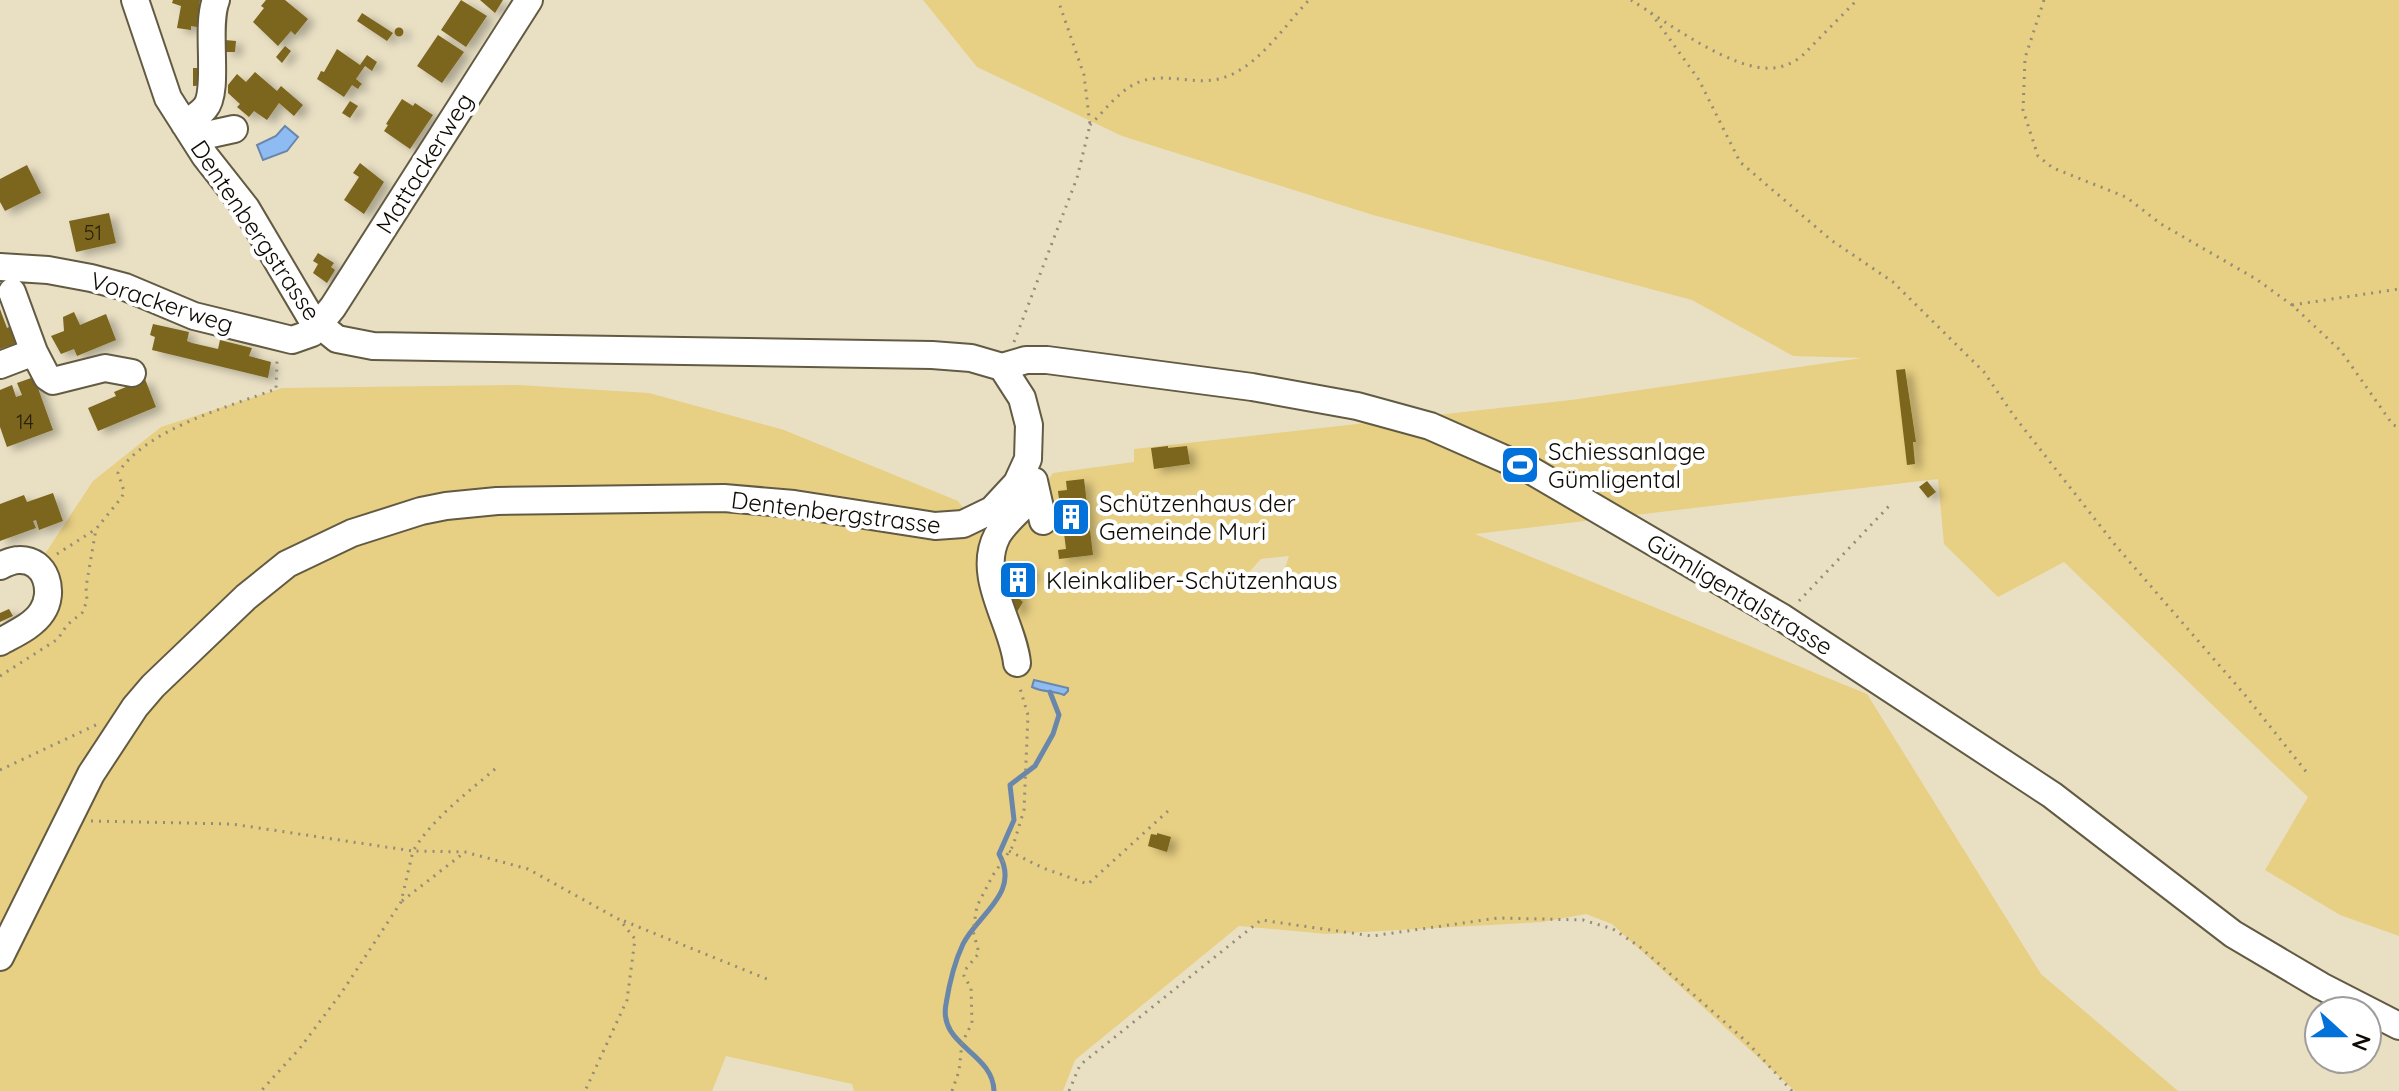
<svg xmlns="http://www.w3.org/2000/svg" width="2399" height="1091" font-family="Quicksand,sans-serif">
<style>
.green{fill:#e7cf83;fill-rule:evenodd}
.water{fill:#8fbbf3;stroke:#6986ab;stroke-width:2}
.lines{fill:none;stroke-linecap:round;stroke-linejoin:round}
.stream{stroke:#6986ab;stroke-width:5}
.building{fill:#7b651c;filter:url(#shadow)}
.minor-casing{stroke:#625a42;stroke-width:30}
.path{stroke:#948c79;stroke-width:3;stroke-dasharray:2 6;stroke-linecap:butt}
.minor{stroke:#fff;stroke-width:26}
.labels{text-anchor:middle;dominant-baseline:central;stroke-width:8;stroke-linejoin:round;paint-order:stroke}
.number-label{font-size:20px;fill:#2a220a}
.street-label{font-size:24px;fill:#0f0b04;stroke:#fff}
.poi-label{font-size:24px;fill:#0f0b04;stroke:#fff;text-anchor:start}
</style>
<defs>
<filter id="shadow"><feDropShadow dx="7" dy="4" stdDeviation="4" flood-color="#0004"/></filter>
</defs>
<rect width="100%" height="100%" fill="#e9e0c4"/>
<!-- green -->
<path class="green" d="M923,0h1476v936l-59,-21 -75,-45 43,-73 -244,-235 -66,35 -54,-53 -6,-65 -463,55 392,160 174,280 137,117h-383l-183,-167 -26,-10 -44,8 -215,12 -88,-8 -164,134 -12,31h-209l-2,-7 -126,-28 -14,35h-712v-449l35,-22 2,-54 56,-85 68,-54 121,-39 236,-3 131,8 135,37 174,71 30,40 1,21 64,-89 81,-11v-13l437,-49 291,-42 -69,-2 -101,-56 -319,-85 -251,-79 -145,-69zM1289,556l-8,24 -41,2 21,-23z"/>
<!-- water -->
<path class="water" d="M285,126l13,11 -11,14 -24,9 -6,-15 19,-9z
M1034,680l34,8v3l-4,4c-11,-5 -20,-2 -32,-8z"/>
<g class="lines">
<!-- stream -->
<path class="stream" d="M994,1091c-1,-39 -56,-45 -48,-87 3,-19 9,-43 17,-60 15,-30 58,-51 36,-90l15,-34 -4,-35 25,-19 18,-32 6,-19 -9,-23"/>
</g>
<!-- building -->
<path class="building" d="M173,0h27l-3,27 -6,-1v4l-14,-2 4,-22 -9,-3z
M266,0h19l23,19 -13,16 -4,-4 -13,15 -25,-24 11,-14 -3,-2z
M461,0l26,16 -21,31 -25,-17z
M480,0h23l-8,13z
M362,13l31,20 -6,8 -30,-20z
M394.5 32a4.5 4.5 0 1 1 9 0a4.5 4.5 0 1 1-9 0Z
M438,35l26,17 -22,31 -25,-17z
M225,40l11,1 -1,11h-10z
M285,46l6,5 -9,12 -6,-6z
M337,49l23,16 7,-10 10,7 -5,9 -7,-5 -9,13 6,5 -2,2 -2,3 -6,-4 -8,12 -27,-18 4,-8 3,1z
M193,68h14v17l-14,1z
M255,72l22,19 4,-5 22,19 -9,11 -15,-13 -12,17 -13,-9 -5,6 -12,-10 3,-3 -12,-11v-8l9,-11 9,8z
M402,99l11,7 2,-3 18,12 -23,34 -26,-18 4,-6 -2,-1z
M350,101l8,5 -8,12 -8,-5z
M360,163l24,19 -20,32 -20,-14 15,-23 -6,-4z
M27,165l14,28 -36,18 -5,-9v-23z
M109,213l7,30 -40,9 -7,-31z
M318,253l16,10 -3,4 4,3 -8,13 -14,-10 5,-9 -5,-3z
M0,309l7,19 4,-2 6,17 -17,6z
M74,312l6,13 26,-11 10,26 -39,16 -3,-7 -13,5 -10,-18 13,-5 -1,-14z
M153,324l36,8 -2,9 5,2 26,6 2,-9 32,8 -3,8 22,6 -3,16 -116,-28 3,-13 -5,-2z
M1905,369l11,73h-3l2,22 -8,1 -11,-95z
M34,377l19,53 -46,17 -7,-20v-37l12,-5 4,12 6,-2 -5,-12z
M145,379l11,28 -58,24 -10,-23 28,-12 -2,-4z
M1168,446v2l19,-2 3,18 -36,5 -3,-21z
M1084,479l9,76 -34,4 -1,-9 8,-1 -3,-24 -8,1 -2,-18 7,-1 -2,-16 9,-1 -1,-9z
M1927,481l9,11 -8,6 -9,-11z
M53,493l10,28 -24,9 -3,-10 -3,1 3,7 -36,13v-37l24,-9 3,7z
M1020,562l14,9 -17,26 6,5 -8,13 -12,-27z
M9,609l4,7 -13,6v-9z
M1157,833l14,4 -4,15 -19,-6 3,-12 6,1z"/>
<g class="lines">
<!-- minor casing -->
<g class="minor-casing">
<path id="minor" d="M216,0c-11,27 4,91 -11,108 -5,6 -14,11 -20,17l17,11 32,-7
M0,267l48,3 43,8 34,9 69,29 98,24 20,-7 21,-26 196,-307
M34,352l13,25 6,4 52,-13 27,5
M0,365l34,-13 -22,-60
M1002,367l24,-7h21l205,27 105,19 73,20 102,45 251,147 269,177 181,139 88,52 78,40
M1034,481l9,40
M0,566c6,-3 12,-6 19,-6 28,-1 36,33 23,52 -9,14 -28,22 -42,30
M1017,663c-4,-40 -41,-86 -20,-127 9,-16 26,-28 38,-42
M0,957l91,-183 44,-67 18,-21 93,-89 41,-33 65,-31 69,-22 25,-5 51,-5 227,-3 70,6 141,22 28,-2 29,-14 25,-27 11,-24 1,-34 -7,-27 -20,-31 -31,-9 -39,-3 -559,-9 -36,-7 -26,-21 -65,-110 -41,-52 -37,-58 -33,-98"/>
</g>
<!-- path -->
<path class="path" d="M1631,0c34,21 101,71 140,68 11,0 21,-5 30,-11l56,-57
M2044,0l-19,58 -2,52 15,46 15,12 73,29 35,27 95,55 36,26 49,46 52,74 6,2
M1651,13l48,67 41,82 91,78 62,42 91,90 30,44 102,130 129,149 63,79
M1090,125c15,-15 32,-38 52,-44 28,-9 58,7 86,-5 33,-13 57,-51 81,-76
M2292,305l107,-16
M1014,342l63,-164 13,-53 -6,-50 -26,-75
M57,554l39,-25 26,-32 2,-6 -6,-18c28,-44 110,-66 158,-84l1,-29
M1799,601l91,-96
M0,676l58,-37 9,-14 15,-12 5,-12 -1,-14 10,-58
M495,769c-29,25 -62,49 -82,82l52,1 63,17 92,51 15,19 -8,61 -42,91
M0,770l98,-46
M91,821l141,3 181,27 -12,51 -59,90 -42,56 -39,43
M1009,851l34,17 45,16 80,-73
M402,901l63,-49
M624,921l143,58
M952,1091l7,-20 3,-28 10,-20 -1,-35 -7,-12 1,-6 14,-17 -6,-22 4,-25 16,-31 20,-29 11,-36 4,-95 -9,-30
M1069,1091l11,-26 181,-145 111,16 126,-18 85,2 30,9 27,18 107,95 45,49"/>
<!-- minor -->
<use href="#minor" class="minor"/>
</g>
<!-- icons -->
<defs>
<g id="stadium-square" transform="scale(2)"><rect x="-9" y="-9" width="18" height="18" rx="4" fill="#0272da" stroke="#fff"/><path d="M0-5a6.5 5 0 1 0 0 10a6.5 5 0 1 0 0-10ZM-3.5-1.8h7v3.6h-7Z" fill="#fff"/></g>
<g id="building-square" transform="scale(2)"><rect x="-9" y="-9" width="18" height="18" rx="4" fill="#0272da" stroke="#fff"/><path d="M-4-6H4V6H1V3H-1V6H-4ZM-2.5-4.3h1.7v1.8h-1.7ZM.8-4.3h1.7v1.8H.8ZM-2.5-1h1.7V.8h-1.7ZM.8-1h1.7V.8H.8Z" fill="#fff"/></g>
</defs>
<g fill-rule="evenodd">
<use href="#stadium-square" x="1520" y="465"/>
<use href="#building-square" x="1071" y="517"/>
<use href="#building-square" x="1018" y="580"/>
</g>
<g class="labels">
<!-- number labels -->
<g class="number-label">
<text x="93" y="232">51</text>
<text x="25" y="421">14</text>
</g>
<!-- street labels -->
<g class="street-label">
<text transform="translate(424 163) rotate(-58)">Mattackerweg</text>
<text transform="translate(256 230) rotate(56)">Dentenbergstrasse</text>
<text transform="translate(162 302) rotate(18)">Vorackerweg</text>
<text transform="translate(836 512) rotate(7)">Dentenbergstrasse</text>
<text transform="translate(1740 594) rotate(31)">Gümligentalstrasse</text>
</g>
<!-- poi labels -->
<g class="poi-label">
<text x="1548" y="451">Schiessanlage<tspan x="1548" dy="28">Gümligental</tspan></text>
<text x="1099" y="503">Schützenhaus der<tspan x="1099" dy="28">Gemeinde Muri</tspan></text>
<text x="1046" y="580">Kleinkaliber-Schützenhaus</text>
</g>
</g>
<!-- north arrow -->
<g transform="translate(2343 1035) rotate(111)"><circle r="38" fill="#ffffff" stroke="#9f9d9b" stroke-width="2"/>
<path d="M0-6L14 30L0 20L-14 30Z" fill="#0272da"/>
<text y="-12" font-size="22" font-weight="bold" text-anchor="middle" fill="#0f0b04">N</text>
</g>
</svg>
